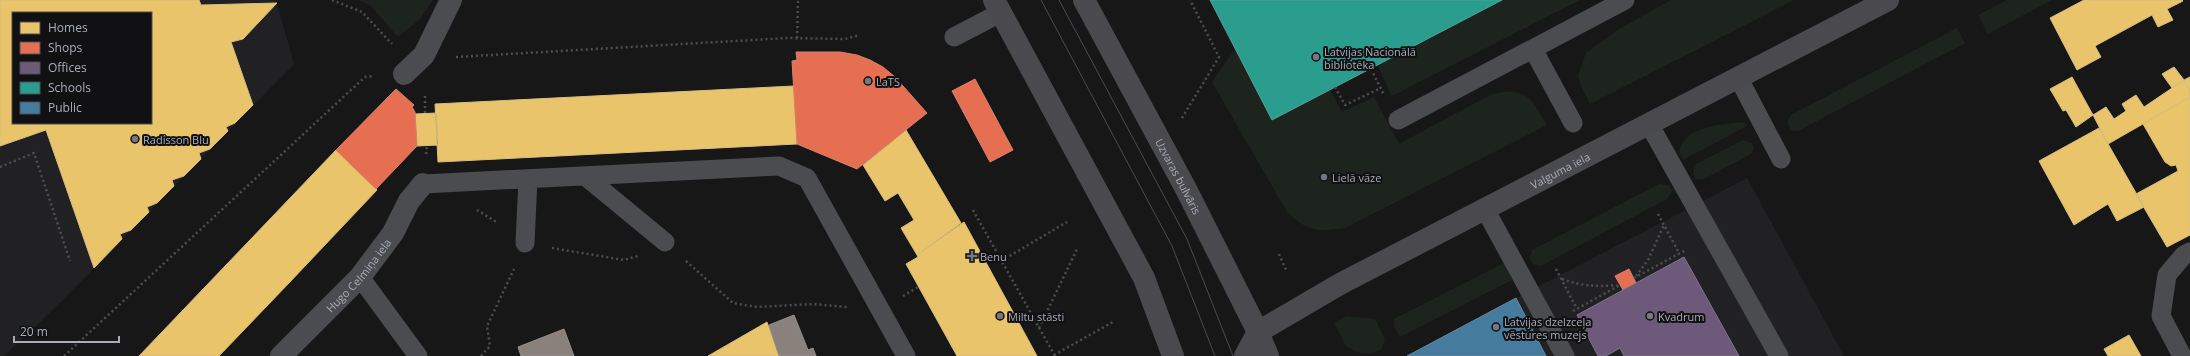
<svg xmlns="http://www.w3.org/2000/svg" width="2190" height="356" font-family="'Open Sans',sans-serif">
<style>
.built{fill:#212123;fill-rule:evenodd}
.green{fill:#1d241e}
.homes{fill:#e9c46a;stroke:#d6bd81;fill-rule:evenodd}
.shops{fill:#e76f51;stroke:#d48270}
.offices{fill:#6d597a;stroke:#7f728d}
.schools{fill:#2a9d8f;stroke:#50a29b}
.public{fill:#457b9d;stroke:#638aa5}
.industry{fill:#8a817c;stroke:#938e8e}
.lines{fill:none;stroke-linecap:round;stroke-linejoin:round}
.path{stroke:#4d4e52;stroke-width:2.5;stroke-dasharray:2 3;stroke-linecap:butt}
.lane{stroke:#4b4c50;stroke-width:19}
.street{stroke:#4b4c50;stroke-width:22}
.secondary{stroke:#4a4a4e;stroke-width:22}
.tram{stroke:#4b4c4f;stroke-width:1}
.poi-dot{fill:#757880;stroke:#111113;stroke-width:1.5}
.labels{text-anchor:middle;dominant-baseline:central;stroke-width:4;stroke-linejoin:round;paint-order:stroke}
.poi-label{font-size:11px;fill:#a8adb8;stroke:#111113;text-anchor:start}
.street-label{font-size:11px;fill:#a8adb8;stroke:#111113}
</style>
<rect width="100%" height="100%" fill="#171717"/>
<!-- built -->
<path class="built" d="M0,0h276l18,64 -235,240 -55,52h-4zM13,13h138v110h-138z
M1747,178l97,178h-298l-30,-58z"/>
<!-- green -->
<path class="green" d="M358,0h75l-14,20 -21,17 -28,-32z
M1502,0h78l-188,96 -15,-31z
M1671,0h123l-204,104 -9,-18 -3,-10 8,-23 33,-24z
M2007,0h45l-64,34 -10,-19z
M1957,28l8,15 -167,88 -7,-1 -4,-8 4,-7z
M1235,49l37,71 58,-30 12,22 32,-15 25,47 91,-49c34,-10 41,2 57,30l-202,103c-28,4 -37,4 -58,-16l-75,-130z
M1742,122l4,1 1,3 -64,34 -4,-6c3,-29 42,-29 63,-32z
M1743,140l9,3 2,5 -3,6 -47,25h-8l-3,-6 3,-9z
M1659,184l10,1 3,6 -5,8 -126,67 -8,-2 -3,-6 2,-8z
M1504,263l8,17 -112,57 -6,-11v-7z
M1346,316l29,3 10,20 -3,10c-15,7 -21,6 -36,-3l-12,-23z"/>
<!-- homes -->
<path class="homes" d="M0,0h199l2,5 76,-2 -34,36 -12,3 22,63 -18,18 -9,4 2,4 -18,18 -11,4 2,6 -17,17 -12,4 2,6 -17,17 -10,4 2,5 -18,18 -11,4 2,5 -28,29 -48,-138 -46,16zM13,13h138v110h-138z
M2084,0h98l1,1 -16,8 6,11 -15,7 -6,-12 -57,31 6,11 -24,13 -27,-52z
M2174,67l10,13 -12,8 -10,-14z
M2072,77l21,38 -17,12 -10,-17 -3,1 -13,-22z
M2190,77v14l-6,-11z
M2184,80l6,11v6l-82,47 -15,-29 13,-8 8,12 12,-8 -4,-7 14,-9 8,12z
M794,86l3,58 -359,18 -3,-58z
M2190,97v138l-23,12 -31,-53 42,-23 -2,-6 -5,1 -6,-4 -22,-38z
M436,113l2,32 -21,1 -2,-32z
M2099,128l45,79 -27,14 -9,-17 -34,21 -35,-64z
M906,130l55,93 -44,32 -16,-27 13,-8 -16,-27 -13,8 -22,-36z
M336,150l41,40 -88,93 -70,73h-80z
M964,222l73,134h-80l-51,-92 12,-7 -1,-2z
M767,322l12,34h-71z
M2129,335l12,21h-33l-4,-7z"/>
<!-- shops -->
<path class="shops" d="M796,52h44l17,3 13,5 13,7 12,10 32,36 -70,56 -60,-25 -5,-83 5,-1z
M975,79l38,71 -23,12 -38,-71z
M396,89l18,16 -2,2 3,5 2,34 -41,43 -40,-39z
M1629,269l7,14 -13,7 -8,-14z"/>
<!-- offices -->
<path class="offices" d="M1684,257l55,99h-115l-4,-8 -14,8h-8l-21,-41z"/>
<!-- schools -->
<path class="schools" d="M1210,0h292l-230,120z"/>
<!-- public -->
<path class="public" d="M1516,298l30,58h-139z"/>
<!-- industry -->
<path class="industry" d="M794,315l14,35 5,-2 3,8h-37l-10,-31z
M564,329l10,27h-53l-3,-9z"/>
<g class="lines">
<!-- path -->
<path class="path" d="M332,0l30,12 30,32
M797,38l1,-36 2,-2
M456,57l331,-19 58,1 15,-4
M1371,69l13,26
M1335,87l10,18 36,-17
M425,113v-17
M1182,118l37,-61 -29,-57
M426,154l1,-9
M0,167l34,-14 36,108
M477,210l21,13
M973,210l82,146
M1658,214l21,39
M552,248l72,12 14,-4
M1279,254l7,16
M686,261l47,42 24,4 56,-3 34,3
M1001,261l66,-39
M1556,269l21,40
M1636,276l12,-16 16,-35
M1634,278l52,-28
M1562,279c19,7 35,8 55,6
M903,296l15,-9
M1573,311l47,-26
M1039,328l39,-81
M1054,355l59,-33
M64,356l301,-279 9,-1
M481,356l9,-10 -3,-20 27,-57"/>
<!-- lane -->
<path class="lane" d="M954,37l46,-24
M1533,49l40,74
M1738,77l43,82
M1398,120l227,-120
M1649,124l130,232
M585,176l80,66
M423,184l356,-18 28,12 99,178
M1485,209l80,147
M525,243l3,-64
M360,277l58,79
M2182,356l-21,-40 6,-41 17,-20 6,-3"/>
<!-- street -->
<g class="street">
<path d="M404,74l20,-19 27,-55"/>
<path id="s1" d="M281,356l79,-79 33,-44 16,-32 14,-17"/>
</g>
<!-- secondary -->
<g class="secondary">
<path d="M994,0l150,278 29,78"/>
<path id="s2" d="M1084,0l102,189 72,143 10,24"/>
<path id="s3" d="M1245,356l13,-24 82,-48 548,-284"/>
</g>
<!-- tram -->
<path class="tram" d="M1041,0l131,246 43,110
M1059,0l128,239 46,117"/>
</g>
<!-- markers -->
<g class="poi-dot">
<circle cx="1316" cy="57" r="4"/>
<circle cx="868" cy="81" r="4"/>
<circle cx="135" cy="139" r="4"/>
<circle cx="1324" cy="177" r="4"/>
<path d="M970 250h4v4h4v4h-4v4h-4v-4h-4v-4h4z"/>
<circle cx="1000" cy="316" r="4"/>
<circle cx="1650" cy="316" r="4"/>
<circle cx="1496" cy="327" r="4"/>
</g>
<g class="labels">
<!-- poi labels -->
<g class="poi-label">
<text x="1324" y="51">Latvijas Nacionālā<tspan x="1324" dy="13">bibliotēka</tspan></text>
<text x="876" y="81">LaTS</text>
<text x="143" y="139">Radisson Blu</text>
<text x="1332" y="177">Lielā vāze</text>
<text x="980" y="256">Benu</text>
<text x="1008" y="316">Miltu stāsti</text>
<text x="1658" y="316">Kvadrum</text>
<text x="1504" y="321">Latvijas dzelzceļa<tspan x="1504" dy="13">vēstures muzejs</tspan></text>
</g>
<!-- street labels -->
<g class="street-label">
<text stroke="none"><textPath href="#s3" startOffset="370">Valguma iela</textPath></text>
<text stroke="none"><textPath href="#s2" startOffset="200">Uzvaras bulvāris</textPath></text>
<text stroke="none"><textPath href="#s1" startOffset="112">Hugo Celmiņa iela</textPath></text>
</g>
</g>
<!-- legend -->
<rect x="12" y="12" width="140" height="112" fill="#111113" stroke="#4d4f55"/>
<rect x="20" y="22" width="20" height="12" fill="#e9c46a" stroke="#4d4f55"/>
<text x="48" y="32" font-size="12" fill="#a8adb8">Homes</text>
<rect x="20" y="42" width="20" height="12" fill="#e76f51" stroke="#4d4f55"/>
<text x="48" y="52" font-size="12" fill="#a8adb8">Shops</text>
<rect x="20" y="62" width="20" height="12" fill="#6d597a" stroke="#4d4f55"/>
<text x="48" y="72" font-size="12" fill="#a8adb8">Offices</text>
<rect x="20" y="82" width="20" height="12" fill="#2a9d8f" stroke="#4d4f55"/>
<text x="48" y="92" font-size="12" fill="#a8adb8">Schools</text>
<rect x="20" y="102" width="20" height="12" fill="#457b9d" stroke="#4d4f55"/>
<text x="48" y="112" font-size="12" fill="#a8adb8">Public</text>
<!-- scale -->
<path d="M14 336v6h105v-6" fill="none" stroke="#a8adb8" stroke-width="2"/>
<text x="20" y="336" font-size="12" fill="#a8adb8" stroke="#111113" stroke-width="3" paint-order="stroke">20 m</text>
</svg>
